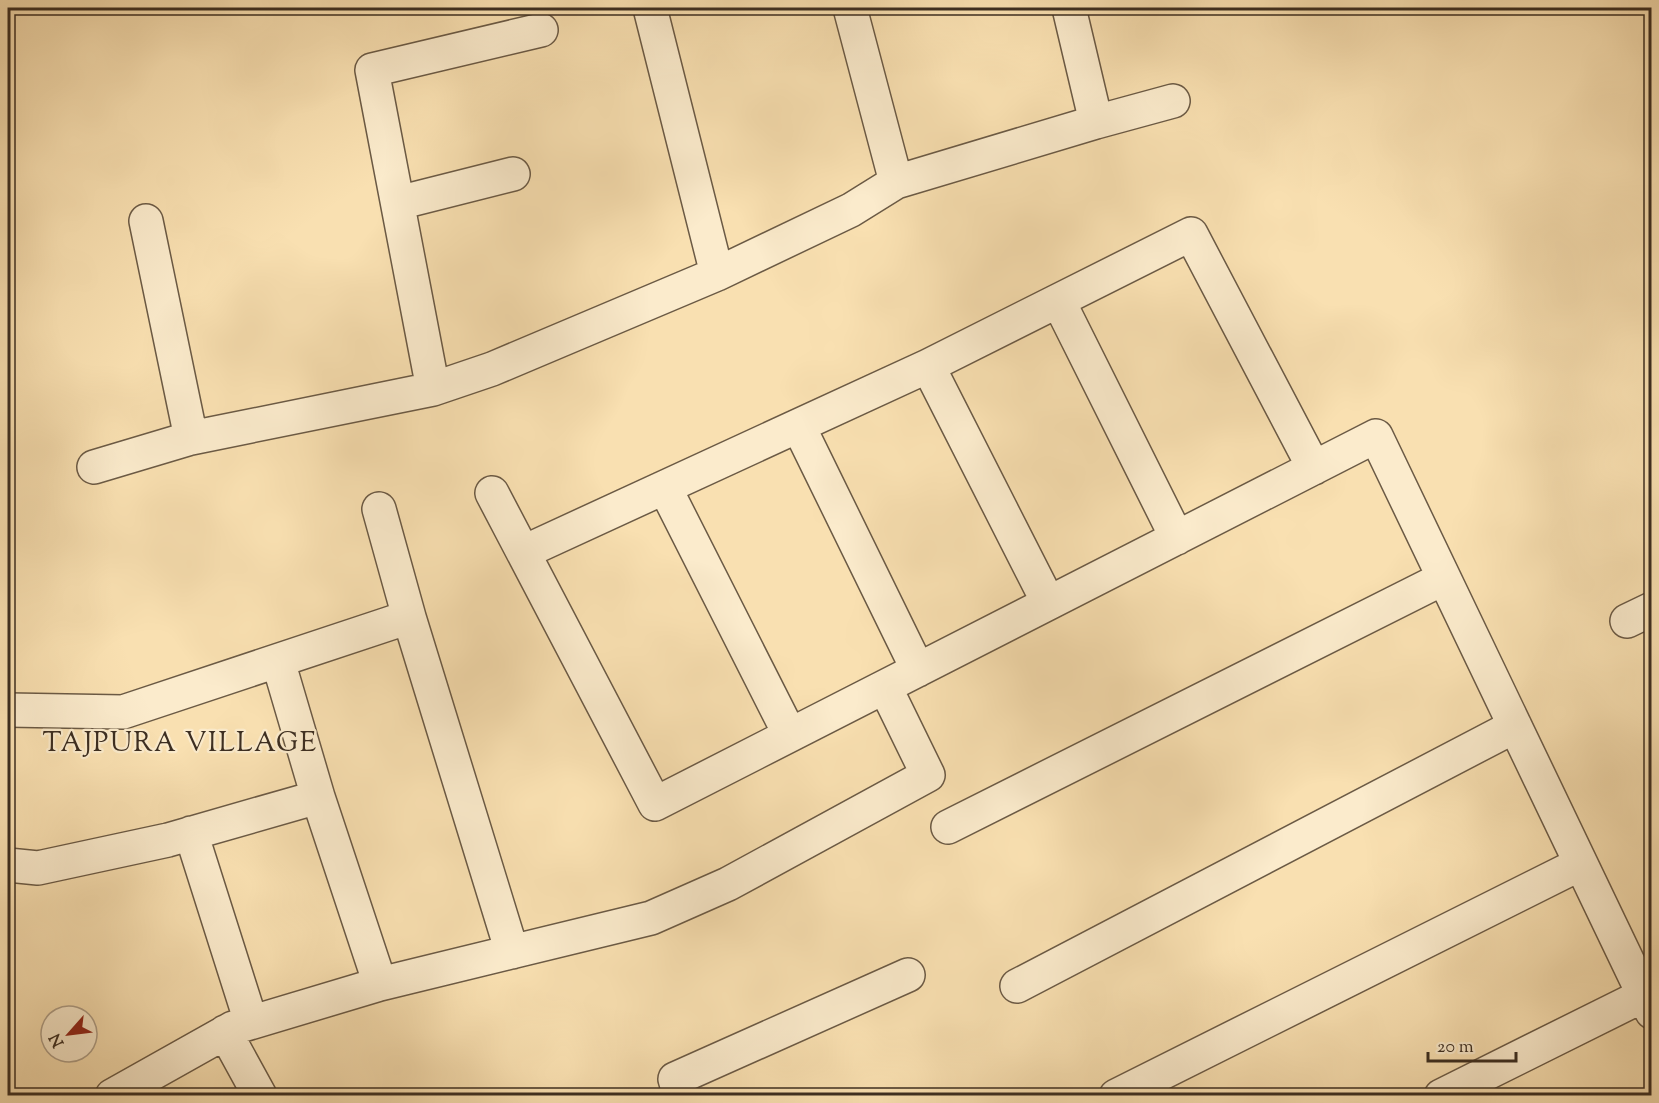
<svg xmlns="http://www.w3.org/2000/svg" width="1659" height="1103" font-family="'Sorts Mill Goudy',serif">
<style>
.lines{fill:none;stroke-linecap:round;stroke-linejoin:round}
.street-casing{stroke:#6b5a45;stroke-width:36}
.street{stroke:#fbebcc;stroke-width:33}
.labels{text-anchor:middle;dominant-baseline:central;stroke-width:4.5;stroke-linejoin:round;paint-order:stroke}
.neighbourhood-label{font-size:27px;letter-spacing:1.5px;fill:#3c2e21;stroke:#fbebcc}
</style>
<rect width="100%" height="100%" fill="#f9e0b1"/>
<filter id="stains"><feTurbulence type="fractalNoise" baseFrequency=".00333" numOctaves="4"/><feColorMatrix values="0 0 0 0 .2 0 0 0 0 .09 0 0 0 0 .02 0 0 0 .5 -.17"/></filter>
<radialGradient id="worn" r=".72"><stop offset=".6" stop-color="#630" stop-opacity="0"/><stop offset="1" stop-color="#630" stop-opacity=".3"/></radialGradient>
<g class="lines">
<!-- street casing -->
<g class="street-casing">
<path id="street" d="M650,8l67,266
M850,8l46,174
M1069,8l27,114
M398,203l115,-29
M146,221l45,217
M1059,302l118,236
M928,366l120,236
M433,389l-61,-319 169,-40
M799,427l119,243
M94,467l97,-29 242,-49 59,-20 225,-95 134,-64 45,-28 200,-60 77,-21
M665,488l125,247
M492,493l163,311 721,-368 276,576
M524,552l404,-186 263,-132 123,234
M409,617l103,335
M1627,621l25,-12
M8,710l115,2 286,-95 -30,-108
M948,827l496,-249
M191,833l60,189
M8,865l30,3 130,-28 150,-43 -40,-136
M380,984l271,-66 77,-34 200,-109 -43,-88
M1017,986l498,-260
M225,1032l35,64
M112,1096l121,-68 147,-44 -62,-187
M680,1096l-5,-17 233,-104
M1116,1096l464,-232
M1441,1096l203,-101"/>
</g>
<!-- street -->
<use href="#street" class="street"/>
</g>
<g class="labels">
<!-- neighbourhood labels -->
<g class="neighbourhood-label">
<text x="180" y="744">TAJPURA VILLAGE</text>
</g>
</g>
<!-- margin -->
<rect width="1659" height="1103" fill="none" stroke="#f9e0b1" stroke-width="30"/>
<rect x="9" y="9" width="1641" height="1085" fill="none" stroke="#3c2e21" stroke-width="3"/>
<rect x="15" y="15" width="1629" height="1073" fill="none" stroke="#3c2e21" stroke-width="1.5"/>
<!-- north arrow -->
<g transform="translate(69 1034) rotate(242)"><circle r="28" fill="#fbebcc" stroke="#af9f88" stroke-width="1.5"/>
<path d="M0-4.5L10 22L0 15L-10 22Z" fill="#8f2418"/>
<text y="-9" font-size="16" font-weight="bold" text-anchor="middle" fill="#3c2e21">N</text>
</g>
<!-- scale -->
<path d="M1428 1052v9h88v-9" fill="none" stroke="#3c2e21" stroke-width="3"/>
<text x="1437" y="1052" font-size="18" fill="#3c2e21" stroke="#fbebcc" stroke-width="4.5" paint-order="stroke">20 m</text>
<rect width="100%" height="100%" filter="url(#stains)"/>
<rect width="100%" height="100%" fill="url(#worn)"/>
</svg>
